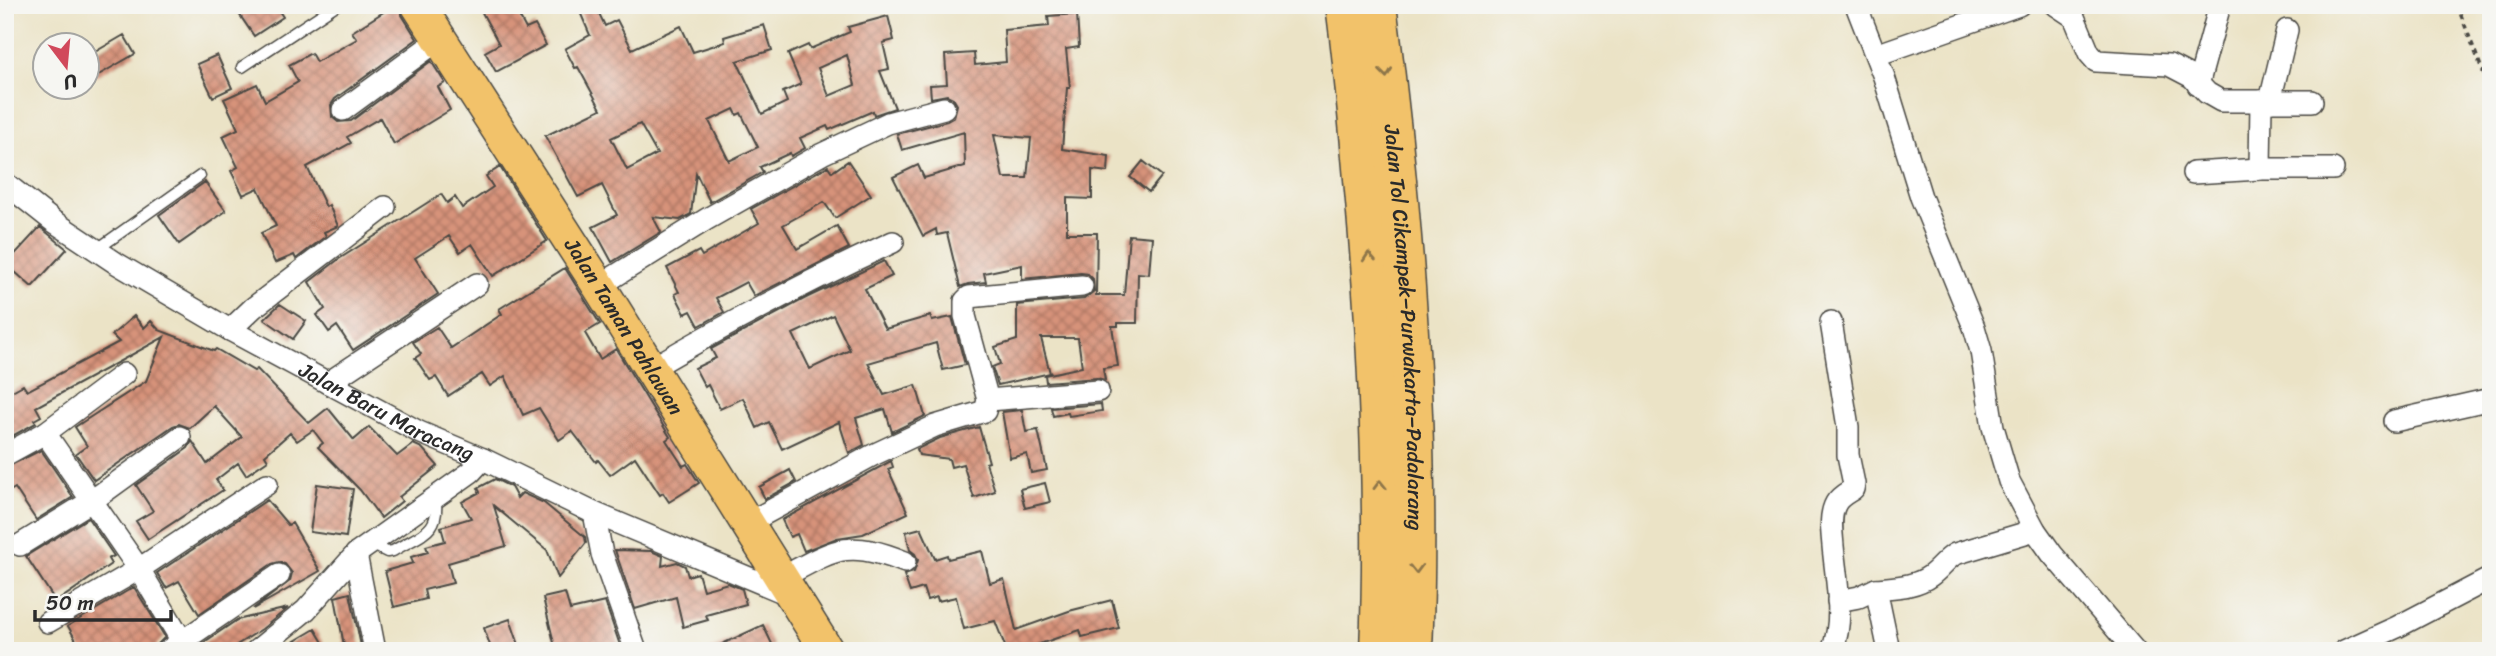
<svg xmlns="http://www.w3.org/2000/svg" width="2496" height="656" font-family="Sriracha,sans-serif">
<style>
.building{fill:url(#building-cross-hatch);fill-rule:evenodd}
.lines{fill:none;stroke-linecap:round;stroke-linejoin:round}
.service-casing{stroke:#484742;stroke-width:13}
.minor-casing{stroke:#484742;stroke-width:24}
.primary-casing{stroke:#484742;stroke-width:36}
.motorway-casing{stroke:#484742;stroke-width:41}
.path{stroke:#484742;stroke-width:3.5;stroke-dasharray:5 5;stroke-linecap:butt}
.service{stroke:#fff;stroke-width:10}
.minor{stroke:#fff;stroke-width:21}
.primary{stroke:#f2c26a;stroke-width:33}
.motorway{stroke:#f2c26a;stroke-width:38}
.oneway{stroke:#8e764a}
.labels{text-anchor:middle;dominant-baseline:central;stroke-width:7;stroke-linejoin:round;paint-order:stroke}
.street-label{font-size:21px;fill:#2b2b2b;stroke:#f6f6f2}
</style>
<defs>
<pattern id="building-cross-hatch" width="8" height="8" patternUnits="userSpaceOnUse" patternTransform="scale(1.75)"><rect width="8" height="8" fill="#d7937a"/><path d="M0 0l8 8M0 8l8-8" fill="none" stroke="#af7864"/></pattern>
</defs>
<rect width="100%" height="100%" fill="#f6f6f2"/>
<filter id="ink" filterUnits="userSpaceOnUse"><feTurbulence type="fractalNoise" baseFrequency=".0143" numOctaves="2"/><feDisplacementMap in="SourceGraphic" scale="14" xChannelSelector="R" yChannelSelector="G"/><feConvolveMatrix kernelMatrix="1 2 1 2 8 2 1 2 1" color-interpolation-filters="sRGB"/></filter>
<filter id="wash" filterUnits="userSpaceOnUse"><feTurbulence type="fractalNoise" baseFrequency=".00686" numOctaves="4" result="noise"/><feDisplacementMap in="SourceGraphic" scale="28" xChannelSelector="R" yChannelSelector="G"/><feGaussianBlur stdDeviation="1.57" result="paint"/><feColorMatrix in="noise" values="0 0 0 0 0 0 0 0 0 0 0 0 0 0 0 0 0 1.4 0 .05"/><feComposite in="paint" operator="in"/></filter>
<g filter="url(#wash)">
<rect width="100%" height="100%" fill="#ebe3c6"/>
<g id="blocks">
<!-- building -->
<path class="building" d="M233,5h42l8,12 -29,19z
M381,5h18l3,10 15,24 -82,60 -4,6 1,12 6,5 13,-1 80,-60 14,22 -7,4 12,23 -56,34 -14,-26 -33,19 4,6 -44,24 19,40 3,-2 9,21 -14,6 2,4 -30,23 -2,-4 -19,8 -14,-30 15,-7 -18,-38 -15,7 -12,-24 7,-4 -15,-31 15,-7 -14,-30 33,-15 8,17 33,-19 -9,-17 22,-12 5,9 41,-23 -5,-7 33,-21z
M478,5h35l13,24 9,-4 11,20 -50,27 -11,-20 14,-8z
M577,5h18l10,21 12,-6 15,29 49,-23 12,26 32,-10 -1,-5 40,-12 8,25 -35,11 25,53 25,-12 -4,-10 18,-8 -13,-30 20,-9 2,4 40,-17 -2,-5 40,-11 6,24 -11,3 6,26 -9,2 15,37 -21,7 -1,-4 -44,19 -2,-4 -27,12 5,10 -14,8 -1,-3 -30,14 3,5 -53,30 -14,-29 -5,41 -11,6 -27,-3 8,15 -49,30 -19,-35 24,-12 -15,-30 -24,12 -33,-61 56,-27 -23,-42 -3,1 -10,-19 25,-14zM847,55l8,30 -26,11 -11,-28zM734,109l3,6 4,-2 17,34 -29,14 -20,-40zM640,124l17,30 -30,16 -16,-32z
M1077,14l2,33 -13,2 4,39h-3l-5,61 47,7 -1,16 -16,-2v29l-25,-1v35h30l-1,62h28l5,-60 23,2 -3,37 -11,-1 -1,50h-19v3h-6l6,40 -15,2 2,12 -8,-2 -51,4 -1,-7 37,-8 -4,-29h-37l9,35 -52,12 -6,-18 8,-3 -5,-17 22,-7v-35l67,-6 10,-8 -1,-12 -5,-5 -7,-1 -59,6v-14l-38,8 2,9 -18,2 -8,3 -13,-54 -10,2 -1,-6 -13,7 -30,-59 25,-12 6,13 41,-12 -1,-34 -62,18 -5,-16 50,-13 7,-4 3,-12 -4,-7 -6,-3 -16,3 -1,-13 17,-1 -2,-29 29,-2 1,12 31,-3 -2,-32 45,-4 -1,-10zM994,135l37,3 -4,40h-24z
M124,35l11,19 -47,27v-25z
M217,55l15,33 -19,9 -16,-33z
M848,161l23,34 -36,23 -11,-16 -41,23 14,24 40,-23 12,22 -95,48 -8,-14 -30,16 8,14 -25,14 -8,-15 -6,3 -10,-20 4,-2 -12,-24 32,-17 3,5 57,-33 -8,-14 77,-43 4,6z
M1143,161l19,15 -13,16 -19,-15z
M500,167l47,74 -54,35 -21,-32 -12,8 -11,-16 -34,22 23,36 -85,56 -16,-24 -8,6 -12,-17 8,-6 -16,-27 30,-23 102,-65 6,9 8,-6 7,11 31,-21 -7,-11z
M205,182l21,29 -47,33 -20,-29z
M40,227l27,22 -35,38 -26,-23z
M884,261l8,15 -27,13 20,40 45,-13 2,5 20,-4 12,44 1,4 -22,5 -7,-27 -68,20 16,32 32,-10 9,31 -33,16 -7,-23 -29,9 8,27 -15,8 -10,-31 -57,27 -13,-27 -12,6 -14,-30 -23,11 -12,-24 -3,2 -10,-19 21,-10 -5,-9 95,-51zM833,315l17,35 -40,19 -17,-35z
M565,268l35,56 -15,9 15,26 16,-10 54,88 -4,3 17,26 4,-2 12,19 -30,19 -6,-9 -3,2 -25,-38 -25,18 -12,-15 -2,2 -24,-31 -13,9 -20,-32 -16,7 -18,-39 -15,10 -8,-12 -34,22 -12,-19 -6,3 -15,-22 6,-4 -8,-12 24,-15 14,21 51,-34 -3,-5z
M280,304l26,17 -13,18 -29,-20z
M134,316l10,12 7,-7 8,9 55,21 2,-2 38,22 3,-2 52,54 19,-15 26,32 15,-13 28,29 16,-12 9,4 16,18 -39,31 3,4 -21,17 -21,-28 -42,-43 5,-4 -10,-13 -16,11 -7,-8 -25,22 3,5 -22,15 -8,-12 -22,17 7,10 -75,49 -12,-18 17,-10 -17,-26 52,-37 4,-7 15,23 35,-27 -28,-31 -24,22 -11,-4 -6,2 -79,54 -18,-26 11,-8 -12,-19 71,-46 18,-44 -128,70 5,9 -7,4 2,3 -31,17v-45l18,-10 4,6 92,-49 -7,-7z
M1101,404l1,7 -33,5 -1,-3 -15,3 -2,-8z
M1022,410l4,22 12,-2 9,40 -16,3 -4,-19 -17,4 -8,-46z
M979,427l10,35 -3,1 9,28 -21,7 -11,-34 -12,3 -2,-8 -30,-4 -2,-6 23,-11z
M41,450l32,47 -37,23 -21,-32 -10,6v-26z
M891,461l2,6 -5,2 20,44 -45,21 -26,4 -33,13 -7,-17 -7,3 -8,-17z
M790,470l6,12 -31,17 -6,-12z
M495,479l16,8 6,11 5,-5 22,10 41,34 1,6 -28,35 -11,-28 -53,-44 12,40 -58,17 5,20 -29,7 2,9 -32,8 -9,-36 28,-8 -2,-6 17,-5 -2,-6 19,-5 -4,-14 30,-9 -9,-16 18,-10 -2,-4z
M1045,483l5,19 -25,6 -5,-19z
M317,484l36,5 -7,48 -36,-5z
M267,500l21,25 4,-2 28,48 -67,38 37,-28 2,-8 -7,-9 -6,-2 -7,2 -73,50 -20,-33 -13,7 -9,-15z
M88,518l26,38 -6,3 3,5 -55,38 -30,-46z
M921,528l14,31 12,-4 1,4 34,-8 8,32 14,-4 12,51 53,-19 43,-11 7,28 -37,9 -2,-7 -49,17 -1,-2 -16,6h-7l-12,-30 -31,8 -8,-32 -18,4 -1,-4 -10,3 -4,-12 -13,4 -6,-17 10,-3 4,-12 -3,-6 -5,-4 -4,-18z
M615,550l36,1 12,5 -1,10 15,-4 8,4 3,10 10,-3 5,17 25,-7 14,6 4,15 -40,11 2,5 -25,7 -7,-30 -41,12z
M134,587l31,50 -8,8 -2,6h-73l-14,-25z
M350,593l12,58h-17l-10,-54z
M565,593l5,17 35,-8 17,49h-66l-13,-53z
M288,608l-26,21 -35,22h-26l-1,-6 37,-25z
M510,619l9,26 -17,6h-10l-8,-23z
M763,625l10,21 -10,5h-56z
M315,629l13,22h-50z"/>
</g>
</g>
<g filter="url(#ink)">
<use href="#blocks" fill-opacity="0" stroke="#484742" stroke-width="2"/>
<g class="lines">
<!-- service casing -->
<g class="service-casing">
<path id="service" d="M242,67l94,-62
M96,250l104,-74
M369,543l18,9 6,-1c27,-17 49,-18 42,-55"/>
</g>
<!-- minor casing -->
<g class="minor-casing">
<g id="minor">
<path d="M1856,5l28,72 37,120 53,130 7,24 12,76 16,54 26,49 17,24 83,97"/>
<path d="M2056,5l18,12 15,36 7,8 73,4 23,12 15,16 14,8h91"/>
<path d="M1876,55l143,-50"/>
<path d="M2198,85l22,-80"/>
<path d="M2270,101l17,-71"/>
<path d="M343,110l98,-72"/>
<path d="M2260,169l1,-68"/>
<path d="M2193,173l67,-4h73"/>
<path id="s1" d="M5,183l48,38 63,42 114,67 189,102 64,27 111,54 198,83"/>
<path d="M599,286l108,-67 115,-65 66,-31 56,-15"/>
<path d="M1831,322l17,105v28l6,29 -1,5c-6,4 -13,7 -17,14 -7,12 -4,30 -3,43 3,34 12,73 -1,105"/>
<path d="M230,330l23,-22 132,-101"/>
<path d="M650,369c79,-46 160,-89 243,-127"/>
<path d="M328,383l149,-99"/>
<path d="M988,400l110,-9"/>
<path d="M2394,421l97,-22"/>
<path d="M45,433l94,136 49,82"/>
<path d="M5,455l40,-22 79,-59"/>
<path d="M594,513l8,41 34,97"/>
<path d="M746,524l127,-69 62,-29 50,-15 3,-11 -23,-84v-15l4,-4 113,-11"/>
<path d="M20,545l73,-45 87,-63"/>
<path d="M356,554l19,97"/>
<path d="M781,578c53,-28 65,-40 124,-16"/>
<path d="M1838,601l21,-4 17,-8"/>
<path d="M48,622l91,-53 128,-85"/>
<path d="M168,651l111,-76"/>
<path d="M256,651l50,-41 50,-56 115,-82 12,-13"/>
<path d="M1889,651l-13,-62c18,-2 39,-2 54,-13 10,-7 15,-16 25,-22l80,-24"/>
<path d="M2344,651l53,-24 94,-49"/>
</g>
</g>
<!-- primary casing -->
<g class="primary-casing">
<g id="primary">
<path id="s2" d="M418,5l181,281 228,365"/>
</g>
</g>
<!-- motorway casing -->
<g class="motorway-casing">
<g id="motorway">
<path d="M1345,5c9,65 14,130 20,196 13,149 20,300 14,450"/>
<path id="s3" d="M1377,5c28,213 45,431 36,646"/>
</g>
</g>
<!-- path -->
<path class="path" d="M2457,5l28,72 6,34"/>
<!-- service -->
<use href="#service" class="service"/>
<!-- minor -->
<use href="#minor" class="minor"/>
<!-- primary -->
<use href="#primary" class="primary"/>
<!-- motorway -->
<use href="#motorway" class="motorway"/>
</g>
<!-- one-way arrows -->
<defs><path id="oneway-chevron" d="M-2-3.5L2.5 0L-2 3.5" fill="none" stroke-width="1.6" stroke-linecap="round" stroke-linejoin="round" transform="scale(1.75)"/></defs>
<g class="oneway">
<use href="#oneway-chevron" transform="translate(1386 73) rotate(83)"/>
<use href="#oneway-chevron" transform="translate(1369 257) rotate(-94)"/>
<use href="#oneway-chevron" transform="translate(1380 485) rotate(-91)"/>
<use href="#oneway-chevron" transform="translate(1416 569) rotate(89)"/>
</g>
</g>
<g class="labels">
<!-- street labels -->
<g class="street-label">
<text stroke="none"><textPath href="#s2" startOffset="382">Jalan Taman Pahlawan</textPath></text>
<text stroke="none"><textPath href="#s3" startOffset="324">Jalan Tol Cikampek–Purwakarta–Padalarang</textPath></text>
<text stroke="none"><textPath href="#s1" startOffset="446">Jalan Baru Maracang</textPath></text>
</g>
</g>
<!-- margin -->
<rect width="2496" height="656" fill="none" stroke="#f6f6f2" stroke-width="28"/>
<!-- north arrow -->
<g transform="translate(66 66) rotate(164)"><circle r="33" fill="#f6f6f2" stroke="#a5a5a2" stroke-width="2"/>
<path d="M0-5L12 26L0 18L-12 26Z" fill="#d1495b"/>
<text y="-10" font-size="19" font-weight="bold" text-anchor="middle" fill="#2b2b2b">U</text>
</g>
<!-- scale -->
<path d="M35 610v10h136v-10" fill="none" stroke="#2b2b2b" stroke-width="3.5"/>
<text x="46" y="610" font-size="21" fill="#2b2b2b" stroke="#f6f6f2" stroke-width="5" paint-order="stroke">50 m</text>
</svg>
